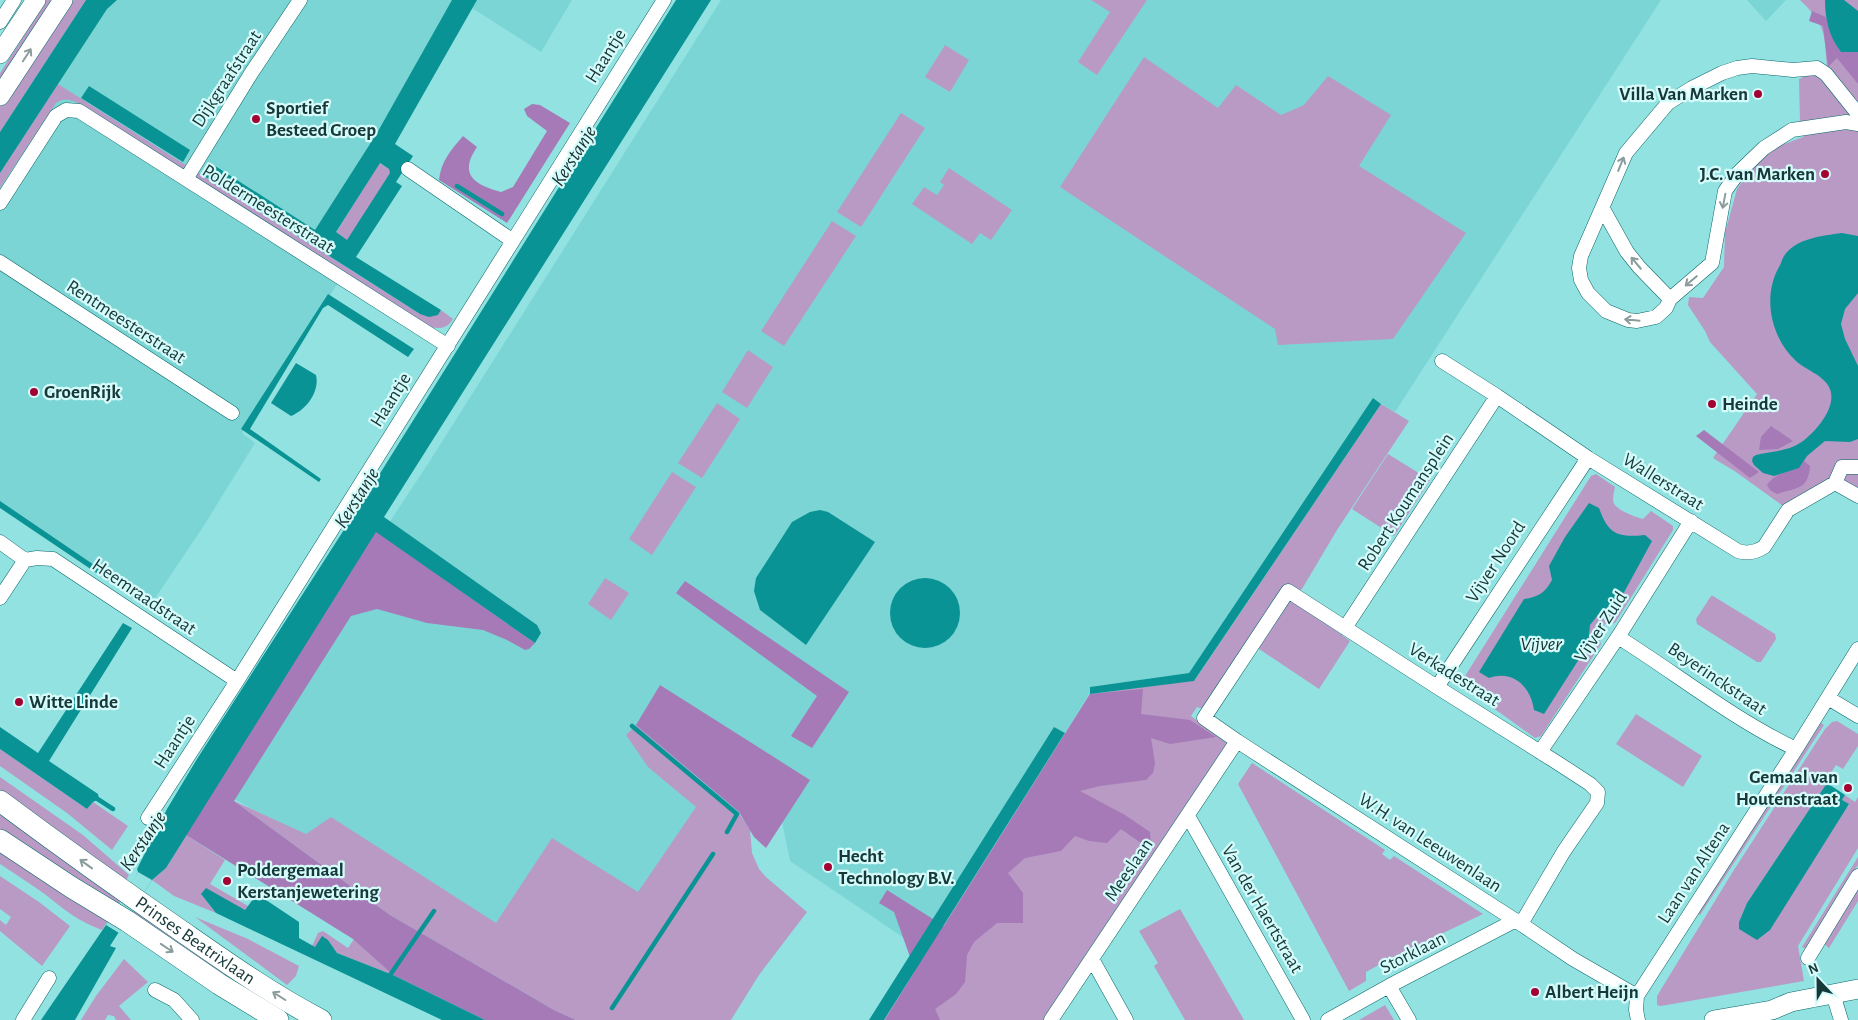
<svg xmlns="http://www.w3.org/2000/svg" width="1858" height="1020" font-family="'Alegreya Sans',sans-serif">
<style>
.built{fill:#7cd5d5}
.green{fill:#b89ac5}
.forest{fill:#a67ab7}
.water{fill:#0a9394;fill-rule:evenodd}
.pier{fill:#93e2e2}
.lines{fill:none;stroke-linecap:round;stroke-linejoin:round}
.stream{stroke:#0a9394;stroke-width:4.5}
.street-casing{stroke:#086768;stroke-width:15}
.secondary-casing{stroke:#086768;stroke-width:20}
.primary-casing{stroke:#086768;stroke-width:22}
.street{stroke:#fff;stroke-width:14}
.secondary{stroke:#fff;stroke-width:19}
.primary{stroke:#fff;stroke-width:21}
.oneway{stroke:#8b9c9c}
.poi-dot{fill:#a20332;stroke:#d5fbfb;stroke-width:2}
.labels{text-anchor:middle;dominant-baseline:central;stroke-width:4.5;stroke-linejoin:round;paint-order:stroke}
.street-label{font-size:19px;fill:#173838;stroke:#d5fbfb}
.poi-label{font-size:19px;font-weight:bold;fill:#173838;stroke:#d5fbfb;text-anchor:start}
.water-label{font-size:20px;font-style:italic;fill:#192e2e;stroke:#d5fbfb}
</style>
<rect width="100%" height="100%" fill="#93e2e2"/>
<!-- built -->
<path class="built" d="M100,0h472l-31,52 -80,-51 -73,129 -36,131 -110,172 13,10 -52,84 -53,79 -150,-101v-352z
M721,0h940l-266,412 -22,-13 -184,274 -98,14 -1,6 -25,40 -10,-5 -139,218 -126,-85 -20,-98 -160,249 -395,-224 216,-329z
M1747,0h39l-20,21z"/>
<!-- green -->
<path class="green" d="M42,0h15l-57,86v-13l26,-40z
M69,0h17l-86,132v-27z
M1091,0h56l-50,75 -19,-13 32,-50z
M1800,0h58v494l-23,-11 -52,23 -47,-34 -23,-14 44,-64 -47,-52 -5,-11 -17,-26 1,-8 14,1 21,-31 1,-34 12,-44 16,-24 16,-15 34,-13 -3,-15 -1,-43 28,-13c-3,-34 -1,-41 -27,-66z
M945,45l24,15 -19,32 -25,-15z
M1144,57l74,51 18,-23 45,30 23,-10 24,-29 63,39 -32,51 107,67 -73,106 -115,6 -3,-16 -215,-142z
M58,84l362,230 18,1 3,-5 12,9c-6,10 -13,10 -23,8l-354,-225c-8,-3 -13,-4 -20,1l-56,85v-15z
M901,113l24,15 -64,99 -24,-15z
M379,163l10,6 2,4 -44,68 -11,-8z
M949,168l63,42 -21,30 -11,-7 -8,11 -60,-40 12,-17 13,8 7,-10 -4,-3z
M832,221l24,15 -72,110 -23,-15z
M748,350l25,17 -26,41 -25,-16z
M717,403l23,16 -38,59 -24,-15z
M1381,404l28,17 -72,109 -35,59 -2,1 -6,-3 -6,1 -84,121 -7,-2 -6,9 36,27 -45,74 -135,203h-163l206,-326 105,-14z
M1388,454l42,26 -36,56 -42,-27z
M672,472l24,15 -44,68 -23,-16z
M1596,474l19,13c-1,5 -3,12 -1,17 5,7 21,13 29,15l8,-8 22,15v4l-58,93 -10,1 -7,10 3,10 -60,92 -6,2 -75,-54 131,-208z
M605,578l24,15 -18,27 -23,-16z
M1711,596h2l62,38 1,5 -15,23h-4l-60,-38 -1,-5z
M1289,597l61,44 -31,48 -63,-42z
M1636,714l66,42 -19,31 -67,-43z
M1837,721l21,13v12l-15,23 -7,-4 -11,17 2,1 -3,5 -77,115 -8,19 110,-117 -7,-5 3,-5 10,7 3,-5v51l-60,98 6,35 -143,25 -4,-1v-9l75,-123 93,-144 7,-7z
M1821,723l3,2 -124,190 -2,-1z
M636,725l103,88 11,17 2,23 7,16 7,8 41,35 -48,63 -28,45h-155l-22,-10 -164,-95 -156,-114 72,33 25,-17 165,106 56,-85 86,54 58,-85 -48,-40 -22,-32z
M0,749l87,60 6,-7 35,24 -16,24 -45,-37 -67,-47z
M1252,763l133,87 -3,4 8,6 4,-4 89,58 -88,42 -29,16v9l-17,10 -111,-207z
M0,777l83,58 46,40 -4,7 -125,-88z
M0,810l256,182 -1,2 -255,-162z
M186,835l39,25 -15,24 38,22 -3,4 -44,-16 15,19 -42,-17 -22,-16 14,-12z
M0,849l109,70 -7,11c-24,-9 -36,-19 -56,-35 -15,-11 -31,-21 -46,-31z
M1858,857v8l-52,84 -4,-2z
M0,876l39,26 31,24 -28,40 -42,-35v-11l6,5 5,-8 -11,-8z
M1858,884v17l-29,47 -7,-6z
M1180,909l64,111h-59l-31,-54 4,-3 -19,-32z
M195,917l53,22 51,27 -3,10 -9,9z
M323,931l25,17 6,-9 39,36 -56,-22 -9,-13 -6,-3 -7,11 -3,-2 6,-13z
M124,959l24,23 -29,24 12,14h-15l-2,-4 -6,-1 -3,5h-24l15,-24z
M1385,1005l9,15h-35z"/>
<!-- forest -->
<path class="forest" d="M1812,11l14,6c3,13 6,24 15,35h17v32l-21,-26 -9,9 -5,-41 -14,-5z
M532,104l8,1 30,18 -63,100 -68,-43c2,-19 12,-30 24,-44l14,11c-19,28 -2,38 24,45l12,-5 34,-56 -20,-15 -3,-7z
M1771,426l22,15 -15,8 -19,1 2,-13z
M1704,430l55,42 -9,6 -54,-42z
M1804,461l6,5c-2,24 -12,21 -33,28l-7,-4 -3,-5c12,-17 26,-9 37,-24z
M376,531l159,112 -6,6 -4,1 -18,-10 -24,-10 -56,-7 -50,-14 -26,7 -117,185 156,114 164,95 22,10h-91l-92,-45 -40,-36 -167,-104z
M685,581l164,111 -37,56 -21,-12 26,-40 -141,-103z
M660,685l150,95 -44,68 -12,-11 -15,-25 -103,-87z
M1143,689l-2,25 49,6 26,17 -46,7 -19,-6 4,25 -2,10 -7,7 -46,6 -20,5 45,24 25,17 1,18 -30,-21 -14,14 -18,-2 -14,-5 -14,15 -36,7 -17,15 15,20v30h-26l-23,19 -7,13 -2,27 -9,12 -21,15 5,11h-55l30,-49 -21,-59 -15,-9 8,-13 57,36 146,-232z"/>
<!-- water -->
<path class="water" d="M86,0h31l-10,9 -107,164v-41z
M452,0h25l-82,144 18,12 -17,26 6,4 -46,71 85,53 -3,5 -9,2 -9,-3 -219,-140 8,-12 106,68 62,-97zM380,163l9,6 1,4 -43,67 -11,-8z
M676,0h35l-327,517 153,108 4,8 -6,10 -159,-111 -210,336 -14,12 -42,66 6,2 -41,72h-34l65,-95 30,-49 2,-4 -1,-3 30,-60 30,-50 177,-276z
M1825,0h19l14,11v41h-17c-12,-15 -16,-33 -16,-52z
M89,86l101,64 -7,12 -102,-64z
M1842,233l16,3v57l-13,16 -4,15 4,15 13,27v73l-8,3 -25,-1 -18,15 -8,12 -25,8 -11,-3 -9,-8 -2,-4 1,-4 3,-2c13,-3 32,-4 44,-12 15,-10 39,-37 29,-56 -6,-12 -23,-17 -33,-26 -25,-23 -34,-64 -17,-94 2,-3 3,-8 5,-11 12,-18 38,-20 58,-23z
M328,294l86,55 -6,8 -80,-52 -5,3 -73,121 71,50 -2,3 -78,-53z
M296,363l20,12c4,17 -10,35 -25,41l-20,-13z
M1373,398l8,6 -187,277 -104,13v-7l99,-14z
M0,501l153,104 -3,4 -150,-101z
M1589,503l10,5c9,26 19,30 46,27l7,6 -31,57 -11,13 -12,4 -8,10 -2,20 -44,69 -10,-4c-3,-23 -21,-41 -45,-32l-10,-6 45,-73c14,-2 21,-6 28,-19l-3,-14 16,-29z
M820,510l8,2 47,30 -69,103 -46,-35 -6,-19 2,-13 36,-56 18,-10z
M890 613a35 35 0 1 1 70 0a35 35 0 1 1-70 0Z
M123,623l9,5 -83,133 49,33 1,5 -6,3 -6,7 -87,-60v-22l38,26z
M1054,727l11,6 -181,287h-15z
M1827,783l18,12 -3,5 7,4 -79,126 -13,10 -18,-11v-7l8,-19z
M206,888l39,22 12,-16 42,28v16l16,9 7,-11 6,4 9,13 56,22 92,45h-43l-226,-107 -15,-19z"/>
<!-- pier -->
<path class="pier" d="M138,872l14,8 -33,53 -13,-8z"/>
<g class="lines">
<!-- stream -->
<path class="stream" d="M457,186l45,28
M632,726l105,88 -10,18
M93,796l20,13
M388,978l46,-67
M612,1008l101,-154"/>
<!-- street casing -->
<g class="street-casing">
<path id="street" d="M0,22l14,-22
M1858,114l-32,-40 -9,-6 -24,2 -41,-4 -15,2 -15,5 -30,15 -24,15 -42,50 -45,103 -2,12 2,12 7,13 18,18 22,9 9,1 19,-4 10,-9 4,-9 42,-36 13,-72 13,-18 26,-25 28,-18 54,-8 12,2
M408,169l105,72
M186,179l66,-107 48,-72
M0,203l56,-87 10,-6 13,1 369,235
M1603,209l24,43 12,15 31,32
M0,262l232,151
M1442,361l55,35 91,62 150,93c9,3 18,1 26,-4l24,-37 47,-27
M1835,483l7,-16h16
M1835,483l23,13
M0,542l25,18
M0,598l25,-38 12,-2 16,1 184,122
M1345,628l152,-232
M1618,637c59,37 115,82 178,112
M1437,687l151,-229
M1828,698l30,18
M1540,752l78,-115 73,-116
M1188,816l115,204
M148,818l89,-137 427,-681
M1521,924l43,-73 33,-48 1,-11 -8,-8 -37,-24 -116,-73 -149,-96 -84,127 33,23 284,183 52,35 64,37
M1808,958l50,-82
M1092,959l34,61
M1389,986l20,34
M155,990l19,10 18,20
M1833,994l8,26
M23,1020l26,-42
M1051,1020l186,-279
M1328,1020l61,-34 127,-66
M1638,1020l-2,-10 1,-14 159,-247 62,-100"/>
</g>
<!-- secondary casing -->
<g class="secondary-casing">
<path id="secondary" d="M0,54l36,-54
M0,96l63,-96
M1714,1020l58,-10 19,-8 67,-13"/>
</g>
<!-- primary casing -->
<g class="primary-casing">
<g id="primary">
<path id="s1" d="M0,801c59,44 119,87 180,129 46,32 91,64 141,90"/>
<path d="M0,840l71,47 56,34 92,63 59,36"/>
</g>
</g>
<!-- street -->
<use href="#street" class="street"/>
<!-- secondary -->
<use href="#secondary" class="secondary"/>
<!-- primary -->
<use href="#primary" class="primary"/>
</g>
<!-- one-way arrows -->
<defs><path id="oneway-shaft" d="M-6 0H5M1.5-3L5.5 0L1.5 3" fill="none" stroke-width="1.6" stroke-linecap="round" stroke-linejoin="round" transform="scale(1.25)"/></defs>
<g class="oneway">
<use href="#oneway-shaft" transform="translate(27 55) rotate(-57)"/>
<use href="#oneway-shaft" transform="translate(1621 164) rotate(-68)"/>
<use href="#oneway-shaft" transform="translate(1724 201) rotate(101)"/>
<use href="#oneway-shaft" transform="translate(1636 263) rotate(-130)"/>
<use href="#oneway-shaft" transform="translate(1691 281) rotate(140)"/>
<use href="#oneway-shaft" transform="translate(1632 320) rotate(-174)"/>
<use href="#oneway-shaft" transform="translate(86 864) rotate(-144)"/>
<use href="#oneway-shaft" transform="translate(167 948) rotate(34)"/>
<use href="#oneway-shaft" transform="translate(279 996) rotate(-148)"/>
</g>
<!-- markers -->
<g class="poi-dot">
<circle cx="1758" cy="94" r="5"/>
<circle cx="256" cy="119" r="5"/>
<circle cx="1825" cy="174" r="5"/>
<circle cx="34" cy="392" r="5"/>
<circle cx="1712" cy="404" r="5"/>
<circle cx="19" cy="702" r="5"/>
<circle cx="1848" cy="788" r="5"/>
<circle cx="828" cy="867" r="5"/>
<circle cx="227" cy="881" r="5"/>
<circle cx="1535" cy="992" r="5"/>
</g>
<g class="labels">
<!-- street labels -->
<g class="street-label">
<text transform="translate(606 56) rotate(-58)">Haantje</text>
<text transform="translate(227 79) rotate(-57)">Dijkgraafstraat</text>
<text transform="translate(268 209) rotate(32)">Poldermeesterstraat</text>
<text transform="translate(126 322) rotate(33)">Rentmeesterstraat</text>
<text transform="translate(391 400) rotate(-58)">Haantje</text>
<text transform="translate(1663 482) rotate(32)">Wallerstraat</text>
<text transform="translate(1406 502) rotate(-57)">Robert Koumansplein</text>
<text transform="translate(1496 562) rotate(-57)">Vijver Noord</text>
<text transform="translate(144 597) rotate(34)">Heemraadstraat</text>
<text transform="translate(1601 627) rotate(-57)">Vijver Zuid</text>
<text transform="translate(1454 675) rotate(32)">Verkadestraat</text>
<text transform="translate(1717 679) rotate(34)">Beyerinckstraat</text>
<text transform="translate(175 742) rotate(-57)">Haantje</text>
<text transform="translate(1430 843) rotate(33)">W.H. van Leeuwenlaan</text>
<text transform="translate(1129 870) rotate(-56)">Meeslaan</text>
<text transform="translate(1694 873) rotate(-57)">Laan van Altena</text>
<text transform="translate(1262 909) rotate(60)">Van der Haertstraat</text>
<text stroke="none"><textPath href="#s1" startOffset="240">Prinses Beatrixlaan</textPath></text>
<text transform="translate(1413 953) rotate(-27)">Storklaan</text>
</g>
<!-- poi labels -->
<g class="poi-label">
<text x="1748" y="94" text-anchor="end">Villa Van Marken</text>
<text x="266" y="108">Sportief<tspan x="266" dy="22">Besteed Groep</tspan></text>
<text x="1815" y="174" text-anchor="end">J.C. van Marken</text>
<text x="44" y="392">GroenRijk</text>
<text x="1722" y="404">Heinde</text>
<text x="29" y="702">Witte Linde</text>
<text x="1838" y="777" text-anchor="end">Gemaal van<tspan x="1838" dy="22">Houtenstraat</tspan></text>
<text x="838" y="856">Hecht<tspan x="838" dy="22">Technology B.V.</tspan></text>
<text x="237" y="870">Poldergemaal<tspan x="237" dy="22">Kerstanjewetering</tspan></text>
<text x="1545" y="992">Albert Heijn</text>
</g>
<!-- water labels -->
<g class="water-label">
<text transform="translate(574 156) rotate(-58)">Kerstanje</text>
<text transform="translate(357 498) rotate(-58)">Kerstanje</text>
<text x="1541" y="644">Vijver</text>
<text transform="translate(143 841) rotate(-56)">Kerstanje</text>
</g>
</g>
<!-- north arrow -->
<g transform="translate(1818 980) rotate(338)" stroke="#d5fbfb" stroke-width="4" paint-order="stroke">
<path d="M0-4L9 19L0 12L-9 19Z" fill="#173838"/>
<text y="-8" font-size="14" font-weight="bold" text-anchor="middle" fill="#173838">N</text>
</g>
</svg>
